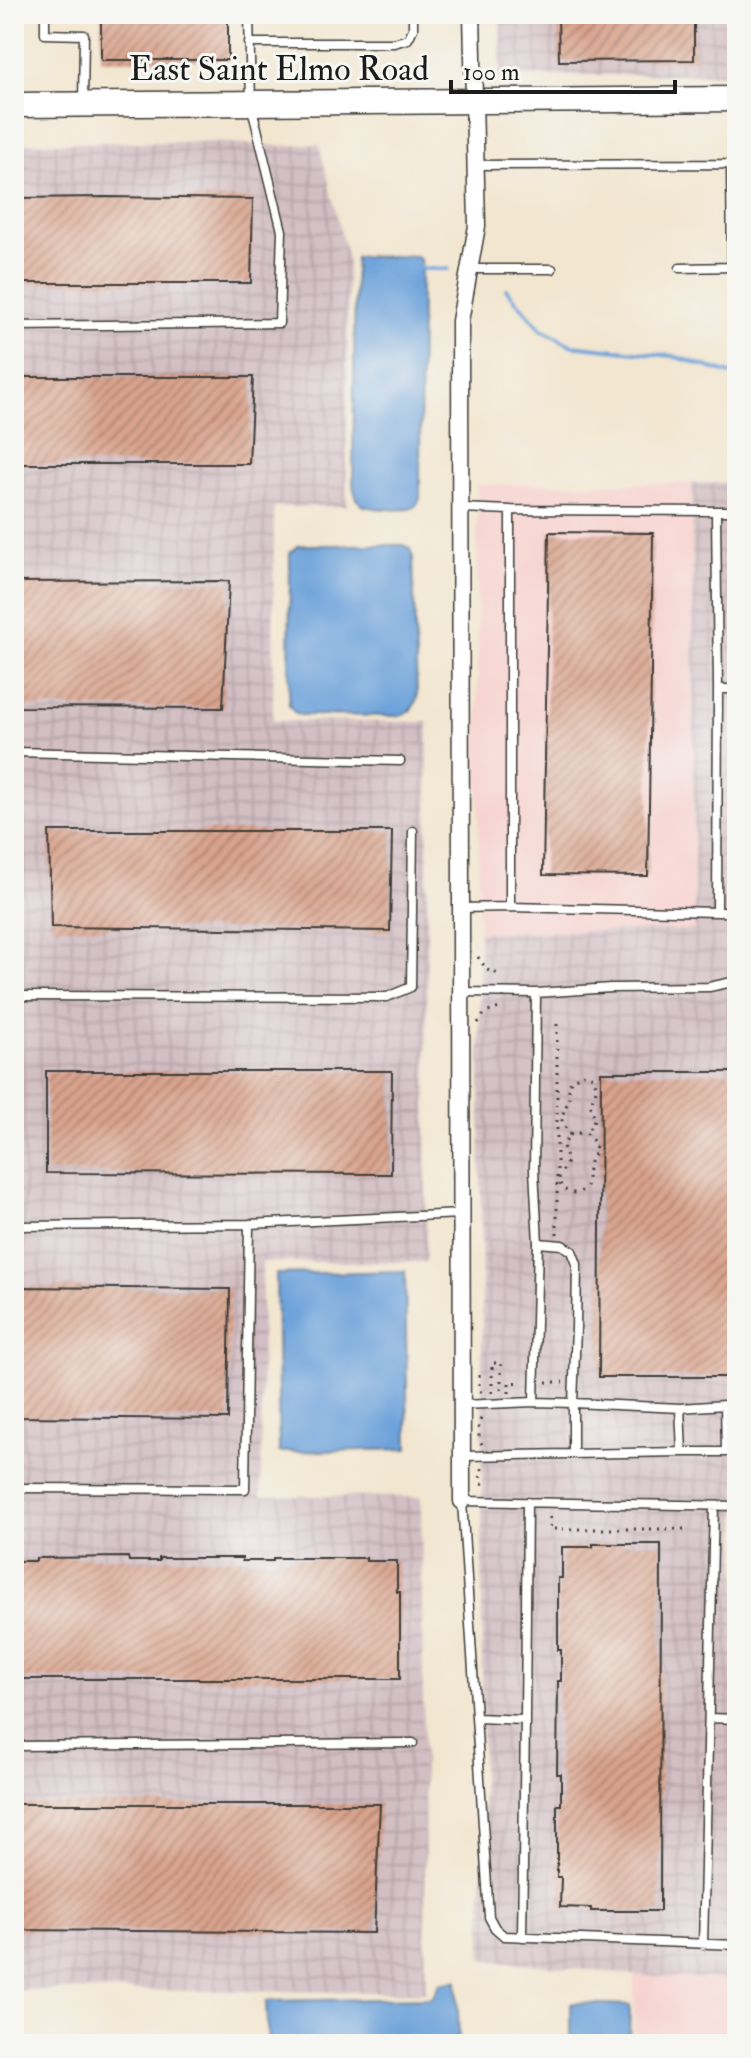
<svg xmlns="http://www.w3.org/2000/svg" width="751" height="2058" font-family="'IM FELL Double Pica',serif">
<style>
.built{fill:#f7d0cd}
.industrial{fill:url(#industrial-grid)}
.water{fill:#6da2da;stroke:#445f7b;stroke-width:2}
.lines{fill:none;stroke-linecap:round;stroke-linejoin:round}
.stream{stroke:#6da2da;stroke-width:4}
.building{fill:url(#building-hatch)}
.lane-casing{stroke:#3c3a37;stroke-width:11}
.street-casing{stroke:#3c3a37;stroke-width:19}
.secondary-casing{stroke:#3c3a37;stroke-width:27}
.path{stroke:#3c3a37;stroke-width:3;stroke-dasharray:2 6;stroke-linecap:butt}
.lane{stroke:#fff;stroke-width:8}
.street{stroke:#fff;stroke-width:16}
.secondary{stroke:#fff;stroke-width:24}
.labels{text-anchor:middle;dominant-baseline:central;stroke-width:6;stroke-linejoin:round;paint-order:stroke}
.street-label{font-size:34px;fill:#1c1c1c;stroke:#f6f6f2}
</style>
<defs>
<pattern id="industrial-grid" width="8" height="8" patternUnits="userSpaceOnUse" patternTransform="scale(2)"><rect width="8" height="8" fill="#d2bec3"/><path d="M0 4h8M4 0v8" fill="none" stroke="#b4a3a7"/></pattern>
<pattern id="building-hatch" width="6" height="6" patternUnits="userSpaceOnUse" patternTransform="scale(2)"><rect width="6" height="6" fill="#d9a38c"/><path d="M-1 1l2-2M0 6l6-6M5 7l2-2" fill="none" stroke="#af8472"/></pattern>
</defs>
<rect width="100%" height="100%" fill="#f6f6f2"/>
<filter id="ink" filterUnits="userSpaceOnUse"><feTurbulence type="fractalNoise" baseFrequency=".0125" numOctaves="2"/><feDisplacementMap in="SourceGraphic" scale="16" xChannelSelector="R" yChannelSelector="G"/><feConvolveMatrix kernelMatrix="1 2 1 2 8 2 1 2 1" color-interpolation-filters="sRGB"/></filter>
<filter id="wash" filterUnits="userSpaceOnUse"><feTurbulence type="fractalNoise" baseFrequency=".006" numOctaves="4" result="noise"/><feDisplacementMap in="SourceGraphic" scale="32" xChannelSelector="R" yChannelSelector="G"/><feGaussianBlur stdDeviation="1.8" result="paint"/><feColorMatrix in="noise" values="0 0 0 0 0 0 0 0 0 0 0 0 0 0 0 0 0 1.4 0 .05"/><feComposite in="paint" operator="in"/></filter>
<g filter="url(#wash)">
<rect width="100%" height="100%" fill="#f2e6d0"/>
<!-- built -->
<path class="built" d="M692,483l2,447 -215,2 -2,-447z
M634,1975l103,5v64h-103z"/>
<!-- industrial -->
<path class="industrial" d="M500,14h237v60l-237,2z
M210,142l70,4 39,-2 29,117 -1,245 -73,1 -1,214 155,1 -2,540h-164l-1,234 160,1 5,495 -412,-2v-1847z
M692,483h45v1497l-103,-5 -152,-16v-640l-3,-387 215,-2z"/>
<!-- water -->
<path class="water" d="M411,256l7,1 3,5 -1,237c-3,5 -3,7 -8,9 -7,3 -46,1 -51,-4 -5,-4 -6,-12 -8,-18l2,-229z
M307,545h96l8,4 2,9 4,140c-3,10 -7,14 -17,18l-99,-1 -7,-3 -5,-7 1,-152 7,-7z
M405,1271l3,178 -129,3 -3,-178z
M457,1980l2,64h-191l-2,-43 166,-3 8,-15z
M571,2003l59,2 -1,39h-58z"/>
<g class="lines">
<!-- stream -->
<path class="stream" d="M416,269h32
M506,289l36,41 29,15 102,11 64,20"/>
</g>
<g id="blocks">
<!-- building -->
<path class="building" d="M101,14h127v46h-127z
M558,14h136v46l-135,1z
M106,197l147,2 -2,84h-237v-85z
M14,377h239l-4,87h-235z
M549,532l104,1 -5,343 -105,-1z
M229,581l-6,127 -209,-1v-125z
M49,831h343l-2,100 -339,-4z
M46,1071h346l-1,103 -345,-1z
M601,1072h136v305h-138z
M14,1287l216,2 -2,130 -214,-2z
M593,1544h68l-1,367h-69v-3l-31,-1 1,-30h-4v-72h4v-31h-4l1,-93h3v-31h-3v-72h4v-31h31z
M128,1557l1,4h30v-3h83v3h31v-3h93v3h31v31h3v87h-386v-118h22v-3z
M14,1804h366l-6,129 -360,-3z"/>
</g>
</g>
<g filter="url(#ink)">
<use href="#blocks" fill-opacity="0" stroke="#3c3a37" stroke-width="2"/>
<g class="lines">
<!-- lane casing -->
<g class="lane-casing">
<path id="lane" d="M45,14v20l39,1 -1,68
M249,43h145l14,-4 5,-10v-15
M731,164l1,103
M475,165l256,-1 6,-2
M680,268l55,-1
M470,269h82
M14,326l265,-3 3,-92 -31,-127 -2,-90
M461,508l49,2v397l-49,1
M716,511h21
M718,689h19
M14,752l386,9
M510,907l207,5 1,-223 -2,-178 -206,-1
M717,912h20
M461,992l75,1 75,-5 98,-1 28,-6
M536,993l-2,177 4,73 -4,159 39,1 3,-75 1,-64 -5,-13 -10,-6 -24,-2
M14,996l373,1 24,-10 2,-156
M14,1226l235,-2 212,-10
M462,1405l72,-3
M680,1408l45,-3 1,47h-44
M463,1456l219,-4 -2,-44 -107,-5v51
M14,1488l231,1 4,-265
M737,1506l-275,-5 27,416 6,11 9,8 233,9
M477,1718l48,2 2,-218
M709,1718l28,1
M14,1746l399,-3
M522,1937l3,-217
M703,1945l11,-439"/>
</g>
<!-- street casing -->
<g class="street-casing">
<path id="street" d="M462,1501l-2,-1180 17,-95 -5,-212"/>
</g>
<!-- secondary casing -->
<g class="secondary-casing">
<path id="secondary" d="M14,105l723,-6"/>
</g>
<!-- path -->
<path class="path" d="M478,957l9,13 15,5
M478,1023l7,-10 17,-6
M557,1024v212
M578,1133l9,1c17,17 4,18 1,35 -3,15 4,22 -16,24l-9,-4 -5,-9 9,-18 -4,-16 7,-11z
M570,1135l-8,-13v-6l7,-17v-15l4,-5 9,-5 9,2c9,10 4,18 -1,28l5,14 -8,15
M479,1375v14l3,5
M546,1382h17
M492,1393v-30h9v30
M509,1393v-10l14,-1
M482,1444c-5,-8 -5,-23 2,-29
M482,1468l-2,12 6,9
M550,1517v12h139"/>
<!-- lane -->
<use href="#lane" class="lane"/>
<!-- street -->
<use href="#street" class="street"/>
<!-- secondary -->
<use href="#secondary" class="secondary"/>
</g>
</g>
<g class="labels">
<!-- street labels -->
<g class="street-label">
<text x="279" y="69">East Saint Elmo Road</text>
</g>
</g>
<!-- margin -->
<rect width="751" height="2058" fill="none" stroke="#f6f6f2" stroke-width="48"/>
<!-- scale -->
<path d="M451 80v12h224v-12" fill="none" stroke="#1c1c1c" stroke-width="4"/>
<text x="463" y="80" font-size="24" fill="#1c1c1c" stroke="#f6f6f2" stroke-width="6" paint-order="stroke">100 m</text>
</svg>
